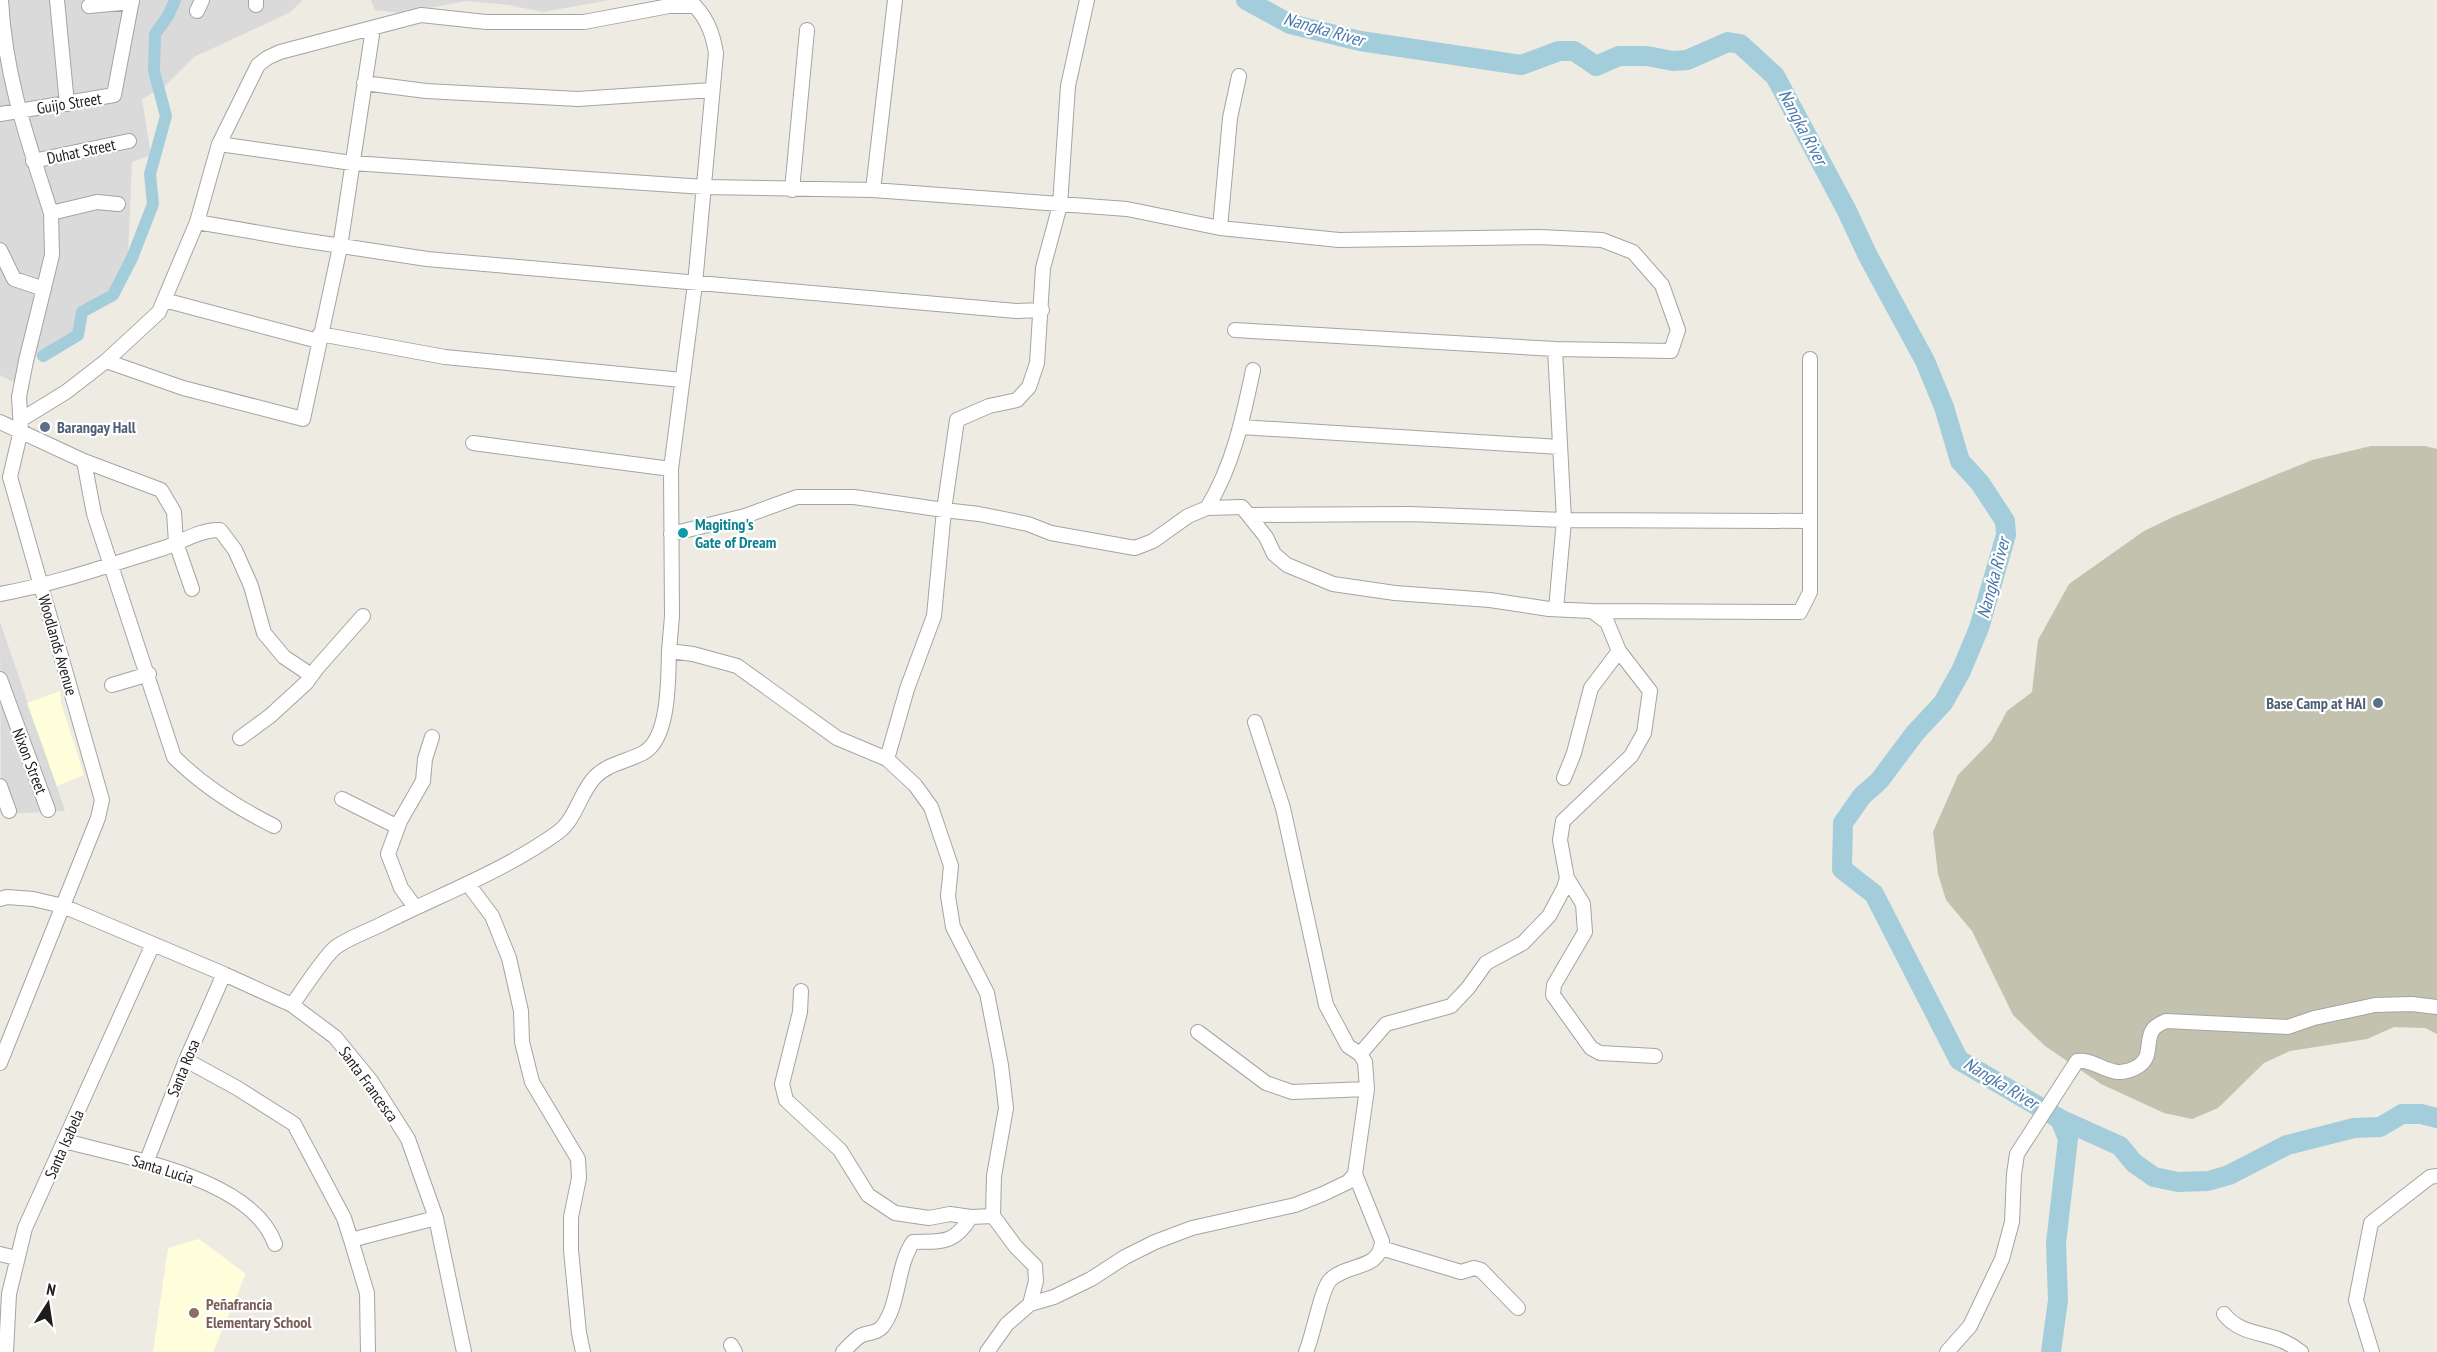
<svg xmlns="http://www.w3.org/2000/svg" width="2437" height="1352" font-family="'PT Sans Narrow',sans-serif">
<style>
.residential{fill:#dbdada}
.education{fill:#fefedb}
.construction{fill:#c2c2af}
.lines{fill:none;stroke-linecap:round;stroke-linejoin:round}
.canal{stroke:#a4cddb;stroke-width:12}
.river{stroke:#a4cddb;stroke-width:20}
.minor-casing{stroke:#a4a4a4;stroke-width:16}
.minor{stroke:#fff;stroke-width:14}
.service-dot{fill:#5c6f8a;stroke:#fff;stroke-width:2}
.culture-dot{fill:#0f9aa8;stroke:#fff;stroke-width:2}
.education-dot{fill:#8d6e63;stroke:#fff;stroke-width:2}
.labels{text-anchor:middle;dominant-baseline:central;stroke-width:4.5;stroke-linejoin:round;paint-order:stroke}
.street-label{font-size:16px;fill:#1d1d1d;stroke:#fff}
.service-label{font-size:16px;font-weight:bold;fill:#4e5e75;stroke:#fff;text-anchor:start}
.culture-label{font-size:16px;font-weight:bold;fill:#0d838f;stroke:#fff;text-anchor:start}
.education-label{font-size:16px;font-weight:bold;fill:#785e54;stroke:#fff;text-anchor:start}
.water-label{font-size:18px;font-style:italic;fill:#4b78ab;stroke:#fff}
</style>
<rect width="100%" height="100%" fill="#eeebe3"/>
<!-- residential -->
<path class="residential" d="M0,0h303l-14,13 -95,44 -29,29 -23,13 9,56 -19,7 -4,95 -16,31 -35,23 -4,26 -38,20 -7,26 -17,-2 -11,-6z
M371,0h239l-67,12 -34,-7 -42,-4 -39,7 -18,6 -35,-4z
M0,622l65,189 -64,3z"/>
<!-- education -->
<path class="education" d="M60,691l1,12 23,72 -27,11 -30,-83z
M199,1239l47,35 -33,78h-60l15,-104z"/>
<!-- construction -->
<path class="construction" d="M2371,446h54l12,3v585l-12,-6 -31,-1 -27,12 -77,12 -26,12 -46,45 -26,11 -28,-6 -63,-29 -56,-38 -32,-31 -41,-84 -26,-31 -8,-26 -5,-42 25,-57 33,-34 16,-30 25,-19 6,-52 31,-56 75,-53 29,-14 139,-57z"/>
<g class="lines">
<!-- canal -->
<path class="canal" d="M43,356l35,-21 4,-23 31,-17 19,-37 21,-54 -3,-30 16,-58 -12,-45 1,-37 13,-18 7,-16"/>
<!-- river -->
<path class="river" d="M1246,0l44,24 70,17 161,24 38,-14h15l22,15 23,-10h28l26,5 14,-1 41,-18 12,2 35,32 72,135 21,45 57,105 19,46 16,54 20,22 25,38 1,14 -27,93 -18,43 -18,32 -28,30 -36,48 -17,15 -19,27 -1,46 32,25 85,166 101,59 60,27 14,17 20,14 24,5 30,-1 21,-6 58,-30 67,-17 26,-1 22,-13h19l16,4
M2051,1352l7,-52 -2,-57 12,-104 -8,-20"/>
<!-- minor casing -->
<g class="minor-casing">
<path id="minor" d="M1,0c4,77 27,141 50,213l46,-11 21,2
M57,0l10,104
M1087,0l-19,86 -8,119 -17,63 -6,95 -8,24 -12,13 -28,6 -32,14 -13,90 35,4 49,10 23,9 84,15 18,-7 35,-25 19,-8 35,-1 24,30 8,17 13,11 46,19 62,9 95,7 59,9 43,2 15,11 12,29
M256,5v-5
M89,6l43,-4
M197,11l5,-11
M364,83l62,8 152,8 134,-9
M0,114l114,-19 18,-95
M219,144l133,19 352,24 169,3 254,19 93,19 119,12 200,-3 63,3 31,12 29,33 16,45 -7,21 -116,-2 -320,-19
M33,161l96,-20
M792,190l15,-160
M873,190l22,-190
M197,222l98,17 132,20 589,52 26,-1
M1220,228l10,-110 9,-42
M0,250l14,29 30,10
M164,300l154,41
M320,334l125,23 237,23
M1555,349l9,171 -8,89
M106,361l77,27 120,31 37,-172 33,-219
M22,419l44,-27 40,-31 53,-49 38,-90 22,-78 39,-79 9,-7 13,-6 141,-37 65,7h98l85,-16h26c13,14 18,29 21,47l-21,231 -24,185 1,147 -3,35 24,3 44,12 100,72 50,21 28,26 16,22 20,59 -3,30 5,31 34,66 14,72 5,43 -12,68 -1,40 23,31 19,19 1,15 -6,23
M0,422l84,39 77,29 13,22 2,31 16,46
M1241,427l318,20
M473,443l198,26
M84,461l10,53 80,243c29,29 64,51 100,69
M1207,508c26,-42 36,-90 46,-138
M1250,515l160,-1 154,6 246,1v71l-10,20 -208,-1
M1810,521v-162
M671,534l74,-18 52,-19h57l90,13 -10,106 -27,73 -20,70
M0,594c56,-10 109,-29 164,-46 18,-6 37,-19 56,-18l15,20 16,36 13,47 20,24 27,18
M0,679l48,131
M112,685l37,-11
M240,738l30,-22 36,-33 11,-15 46,-52
M0,786l9,25
M342,799l56,28
M1567,878l16,26 2,28 -31,53 -1,10 38,53 9,5 55,3
M468,884l24,32 17,42 12,53 1,31 10,40 46,77 1,19 -8,39v33l8,83 4,19
M0,899l7,-2 26,2 30,7 161,68 68,31 43,32 36,44 37,58 28,79 28,134
M415,907l-14,-19 -13,-34 12,-33 23,-40 2,-22 7,-22
M801,991l-1,21 -18,72 4,16 54,50 28,45 27,18 34,5 21,-4 21,3 22,-1
M292,1005c9,-12 33,-50 44,-58 14,-10 33,-16 48,-24 58,-29 120,-52 173,-90 19,-13 23,-41 38,-56 12,-13 33,-16 48,-24 27,-14 25,-75 26,-102
M1198,1032l68,51 26,9 75,-3
M1360,1054l26,-30 65,-18 17,-18 18,-25 37,-20 26,-27 15,-28 3,-10 -7,-38 3,-19 68,-65 13,-23 6,-42 -31,-40 -28,37 -17,65 -10,25
M186,1060l51,28 57,36 50,94 7,22 16,53 1,59
M0,1063l98,-245 4,-18 -92,-323 11,-47 -2,-33 7,-36 26,-106 -1,-42
M65,1141c61,17 187,37 210,103
M146,1163l40,-103 38,-86
M351,1240l85,-22
M1381,1248l80,24 13,-4 7,2 37,38
M0,1254l16,4
M2224,1314c13,17 32,18 51,24 10,3 18,8 26,14
M731,1345l4,7
M6,1352l3,-58 16,-66 128,-284
M843,1352c5,-5 11,-12 17,-16 8,-4 16,-2 22,-9 18,-22 14,-60 31,-85 30,-1 40,3 58,-25
M987,1352l20,-28 23,-20 24,-7 37,-18 34,-22 30,-15 37,-14 103,-23 28,-11 25,-12 7,-8 12,-85 -2,-27 -5,-8 -12,-8 -22,-41 -43,-197 -28,-86
M1306,1352c7,-16 15,-62 24,-72 19,-18 50,-9 52,-39l-27,-67
M1947,1352l23,-26 32,-67 10,-37 2,-48 3,-20 60,-93c20,-3 33,20 58,7 6,-3 10,-6 12,-13 4,-18 -1,-26 19,-34l122,6 26,-9 61,-13 37,-1 25,3
M2372,1352l-16,-52 15,-77 59,-46 7,-1"/>
</g>
<!-- minor -->
<use href="#minor" class="minor"/>
</g>
<!-- markers -->
<g class="service-dot">
<circle cx="45" cy="427" r="6"/>
<circle cx="2378" cy="703" r="6"/>
</g>
<circle class="culture-dot" cx="683" cy="533" r="6"/>
<circle class="education-dot" cx="194" cy="1313" r="6"/>
<g class="labels">
<!-- street labels -->
<g class="street-label">
<text transform="translate(69 103) rotate(-9)">Guijo Street</text>
<text transform="translate(81 151) rotate(-12)">Duhat Street</text>
<text transform="translate(58 645) rotate(74)">Woodlands Avenue</text>
<text transform="translate(30 761) rotate(69)">Nixon Street</text>
<text transform="translate(183 1068) rotate(-68)">Santa Rosa</text>
<text transform="translate(369 1084) rotate(54)">Santa Francesca</text>
<text transform="translate(64 1144) rotate(-66)">Santa Isabela</text>
<text transform="translate(163 1169) rotate(17)">Santa Lucia</text>
</g>
<!-- service labels -->
<g class="service-label">
<text x="57" y="427">Barangay Hall</text>
<text x="2366" y="703" text-anchor="end">Base Camp at HAI</text>
</g>
<!-- culture labels -->
<g class="culture-label">
<text x="695" y="524">Magiting's<tspan x="695" dy="18">Gate of Dream</tspan></text>
</g>
<!-- education labels -->
<g class="education-label">
<text x="206" y="1304">Peñafrancia<tspan x="206" dy="18">Elementary School</tspan></text>
</g>
<!-- water labels -->
<g class="water-label">
<text transform="translate(1324 29) rotate(16)">Nangka River</text>
<text transform="translate(1803 127) rotate(62)">Nangka River</text>
<text transform="translate(1993 578) rotate(-75)">Nangka River</text>
<text transform="translate(2001 1083) rotate(31)">Nangka River</text>
</g>
</g>
<!-- north arrow -->
<g transform="translate(48 1304) rotate(12)" stroke="#ffffff" stroke-width="4.5" paint-order="stroke">
<path d="M0-4.5L10 22L0 15L-10 22Z" fill="#1d1d1d"/>
<text y="-9" font-size="16" font-weight="bold" text-anchor="middle" fill="#1d1d1d">N</text>
</g>
</svg>
